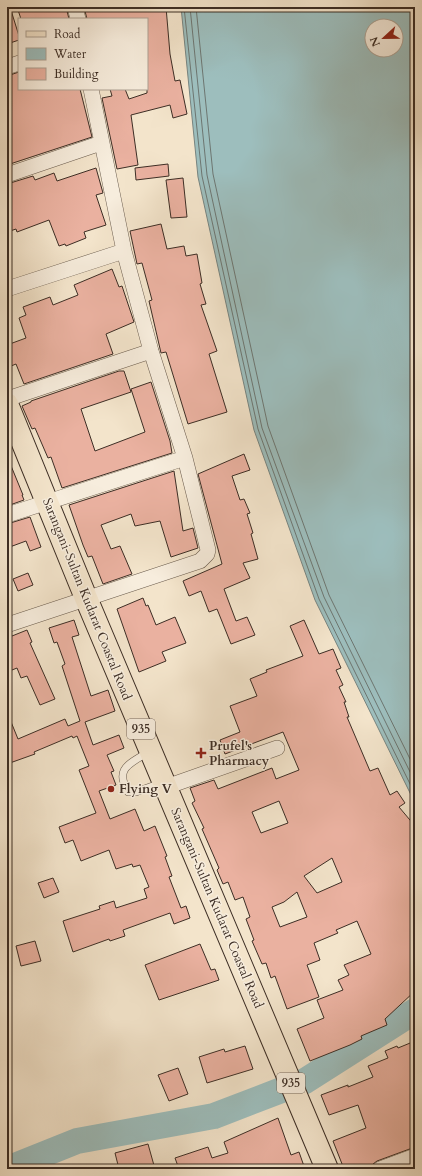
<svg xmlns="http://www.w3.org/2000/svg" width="422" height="1176" font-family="Cardo,serif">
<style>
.water{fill:#9dbebd;stroke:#778480;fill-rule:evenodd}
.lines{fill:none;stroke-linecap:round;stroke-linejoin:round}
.shore{stroke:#6d7671;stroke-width:1}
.river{stroke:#9dbebd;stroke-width:26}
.building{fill:#eab1a0;stroke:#3d2e25;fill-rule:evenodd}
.service-casing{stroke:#6a5c4e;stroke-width:8}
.minor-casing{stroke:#6a5c4e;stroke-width:16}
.primary-casing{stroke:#3d2e25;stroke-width:24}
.service{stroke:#f7eddd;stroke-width:7}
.minor{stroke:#f7eddd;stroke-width:15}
.primary{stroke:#f3e4cb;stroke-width:22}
.poi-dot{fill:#8f2418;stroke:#f7eddd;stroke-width:1.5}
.labels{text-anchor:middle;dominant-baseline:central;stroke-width:3;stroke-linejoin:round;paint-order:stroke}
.shield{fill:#f7eddd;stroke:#75675c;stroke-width:1}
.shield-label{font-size:12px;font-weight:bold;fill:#3d2e25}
.street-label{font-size:13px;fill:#3d2e25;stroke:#f7eddd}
.poi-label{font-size:13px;font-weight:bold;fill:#3d2e25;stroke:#f7eddd;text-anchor:start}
</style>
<rect width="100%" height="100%" fill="#f3e4cb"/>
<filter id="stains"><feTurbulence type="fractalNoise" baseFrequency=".005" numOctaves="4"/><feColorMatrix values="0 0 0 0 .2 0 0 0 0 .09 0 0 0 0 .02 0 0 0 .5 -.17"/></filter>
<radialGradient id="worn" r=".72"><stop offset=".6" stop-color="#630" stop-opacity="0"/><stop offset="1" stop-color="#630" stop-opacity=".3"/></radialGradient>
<!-- water -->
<path class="water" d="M181,7h234v796l-100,-203 -61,-170 -56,-253zM372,26h24v24h-24z"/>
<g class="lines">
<!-- shore -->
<path class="shore" d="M184,7l18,169 56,253 61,170 96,195
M190,7l17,168 55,253 62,169 91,185
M196,7l17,167 55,252 61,169 86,174"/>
<!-- river -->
<path class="river" d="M7,1169l70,-28 137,-25 91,-35 110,-70"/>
</g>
<!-- building -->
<path class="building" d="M7,7h3l9,29v4l-12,4z
M17,7h49l3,12h-48z
M84,7h82l4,47 5,27 5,-1 7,34 -14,4 -3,-13 -39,10 7,50 -21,4 -15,-71 10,-2 -2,-7h15l4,10 18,-6v-74h-60z
M19,72v17h61l12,48 -85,28v-89z
M168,164l1,12 -33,4 -1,-12z
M96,168l7,25 -7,2 10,30 -22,7 2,6 -20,8 -1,-2 -6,2 -10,-26 -32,12 -1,-3 -9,3v-48l26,-8 2,4 19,-7 3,8z
M183,178l4,39 -16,1 -5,-38z
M161,224l6,25 17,-3 2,10 11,-2 5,29 -2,1 6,20 -5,1 16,46 -8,3 18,58 -39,12 -22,-72 -5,1 -12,-52 3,-1 -10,-37 -5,1 -7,-33z
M112,269l7,18 3,-1 12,36 -28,12 7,20 -89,30 -8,-20 -5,2 -4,-10v-11l19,-7 -7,-20 7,-3 -3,-8 27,-10 3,8 25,-10 -4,-10z
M119,371h5l7,21 -50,17 14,42 50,-19 -14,-43 20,-7 19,59 2,12 -110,35 -11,-31 -3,1 -13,-30 -3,1 -10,-23 9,-4v-1z
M244,454l6,16 -18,6 8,24 4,-1 6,14 -3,1 6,19 -2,1 7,25 -15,4 7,15 -26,11 12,32 11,-4 8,18 -24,9 -14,-35 -8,3 -8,-21 -12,5 -6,-15 39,-17 -24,-90z
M7,456l16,39h-1l2,5 -17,6z
M174,471l9,60 10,-3 5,20 -27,9 -11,-36 -25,5 -4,-12 -30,11 10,24 9,-3 12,28 -29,10 -11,-28 -4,1 -5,-12 -14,-40z
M30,517l11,30 -11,4 -4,-10 -19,7v-24z
M28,573l5,12 -15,6 -5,-12z
M143,598l3,8 2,-1 8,20 19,-8 11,26 -24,9 4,9 -27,11 -22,-63z
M74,620l5,15 -7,2 19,59 17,-6 7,21 -30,11 8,23 26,-10 5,13 -17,7 7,16 -3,1 5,13 -17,6 11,28 25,-10 9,22 11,-5 12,30 -2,1 7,19 -3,1 12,31 5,-2 4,12 -16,6 -4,-11 -47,17 2,6 -15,5 -1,-2 -36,13 -10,-31 37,-12 -1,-3 15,-5 2,7 31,-10 -3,-9 5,-2 -9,-22 -7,2 -1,-3 -16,5 -7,-19 -28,11 -8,-21 -8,3 -6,-16 37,-14 -17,-43 10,-4 -12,-30 -4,2 -1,-2 -38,16 1,2 -28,10v-52l11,27 47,-20 3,7 12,-5 -18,-55 3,-2 -8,-22 -3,1 -5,-15z
M304,620l15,34 14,-5 8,19 -5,2 7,15 -4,2 7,15h-2l5,15h-2l23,54 8,-3 12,27 7,-4 8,12 -6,4 16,19v165l-30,28 2,6 -26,11 1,3 -12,6 -40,16 -13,-32 27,-11 -7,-18 26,-10 -5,-10 11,-5 -5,-10 27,-11 -14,-33 -21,9 2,3 -24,10 6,17 -13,5 12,32 -32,12 -12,-33 -4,2 -5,-15 -4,1 -10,-23 2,-1 -8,-21 4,-2 -7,-20 -8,3 -7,-18 -5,2 -6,-14 2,-2 -17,-39 2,-1 -12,-25 3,-2 -5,-13 24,-8 4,9 54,-21 4,11 23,-9 -16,-38 -58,22 -5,-14 20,-8 -10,-26 27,-10 -7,-17 17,-7 -1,-2 37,-14 -13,-30zM279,801l9,22 -27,10 -9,-21zM332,858l10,24 -25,11 -13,-17zM297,892l10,25 -27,10 -8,-20 12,-5z
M27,630l5,12 -2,1 25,56 -15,6 -13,-29 -6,2 -4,-10 -10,4v-34z
M53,878l6,14 -15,6 -6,-15z
M35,941l6,20 -20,5 -5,-20z
M200,944l11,26 4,-1 4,11 -60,20 -14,-35z
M415,1041v106l-38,14 -4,3 -2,5h-27l-11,-28 33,-13 -8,-23 -29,10 -8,-20 27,-10v2l25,-10 -5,-11 20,-8 -3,-7 12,-5 1,2z
M245,1046l8,23 -46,14 -8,-26 25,-8 1,3z
M178,1068l10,26 -19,7 -11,-26z
M278,1118l13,37 8,-3 6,17h-126l-4,-11 33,-11 4,11 16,-5 -4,-11z
M148,1144l7,25h-36l-4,-16z"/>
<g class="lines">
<!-- service casing -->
<g class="service-casing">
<path id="service" d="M148,752c-18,12 -34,16 -20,40h8l25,-9"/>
</g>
<!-- minor casing -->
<g class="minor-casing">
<path id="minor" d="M75,7l3,12
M7,67l12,-4
M7,175l94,-32
M7,289l117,-38
M7,399l144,-48
M7,515l178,-57
M7,625l193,-64 7,-7 1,-4 -23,-92 -34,-107 -27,-100 -33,-162
M166,787l111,-39
M380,1169l35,-13"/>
</g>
<!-- primary casing -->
<g class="primary-casing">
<path id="primary" d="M7,404l79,194 241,571"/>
</g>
<!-- service -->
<use href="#service" class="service"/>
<!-- minor -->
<use href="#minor" class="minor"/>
<!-- primary -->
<use href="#primary" class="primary"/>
</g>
<!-- markers -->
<g class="poi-dot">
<path d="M199 747h4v4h4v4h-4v4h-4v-4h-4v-4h4z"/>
<circle cx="111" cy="789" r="4"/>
</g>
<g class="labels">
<!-- shield labels -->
<g class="shield">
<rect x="127" y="719" width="28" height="20" rx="3"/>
<rect x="277" y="1073" width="28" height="20" rx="3"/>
</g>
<g class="shield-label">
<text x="141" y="729">935</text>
<text x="291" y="1083">935</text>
</g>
<!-- street labels -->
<g class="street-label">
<text transform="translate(87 599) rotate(68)">Sarangani-Sultan Kudarat Coastal Road</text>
<text transform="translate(217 908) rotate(67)">Sarangani-Sultan Kudarat Coastal Road</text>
</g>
<!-- poi labels -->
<g class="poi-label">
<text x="209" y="746">Prufel's<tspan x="209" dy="15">Pharmacy</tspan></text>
<text x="119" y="789">Flying V</text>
</g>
</g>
<!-- margin -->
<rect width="422" height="1176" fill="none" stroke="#f3e4cb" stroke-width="24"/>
<rect x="8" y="8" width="406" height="1160" fill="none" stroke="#3d2e25" stroke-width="2"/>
<rect x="12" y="12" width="398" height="1152" fill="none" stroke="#3d2e25"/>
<!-- legend -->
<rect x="18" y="18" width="130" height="72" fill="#f7eddd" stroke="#ada193"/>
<rect x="26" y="31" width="20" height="6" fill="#f3e4cb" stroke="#ada193"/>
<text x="54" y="38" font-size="12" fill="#3d2e25">Road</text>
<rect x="26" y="48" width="20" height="12" fill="#9dbebd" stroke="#ada193"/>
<text x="54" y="58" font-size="12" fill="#3d2e25">Water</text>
<rect x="26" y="68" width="20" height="12" fill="#eab1a0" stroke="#ada193"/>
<text x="54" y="78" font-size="12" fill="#3d2e25">Building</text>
<!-- north arrow -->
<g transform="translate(384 38) rotate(248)"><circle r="19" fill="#f7eddd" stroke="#ada193"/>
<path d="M0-3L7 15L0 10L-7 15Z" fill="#8f2418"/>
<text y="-6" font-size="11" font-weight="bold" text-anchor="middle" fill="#3d2e25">N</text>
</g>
<rect width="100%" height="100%" filter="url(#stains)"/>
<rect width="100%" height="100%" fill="url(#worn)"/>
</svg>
